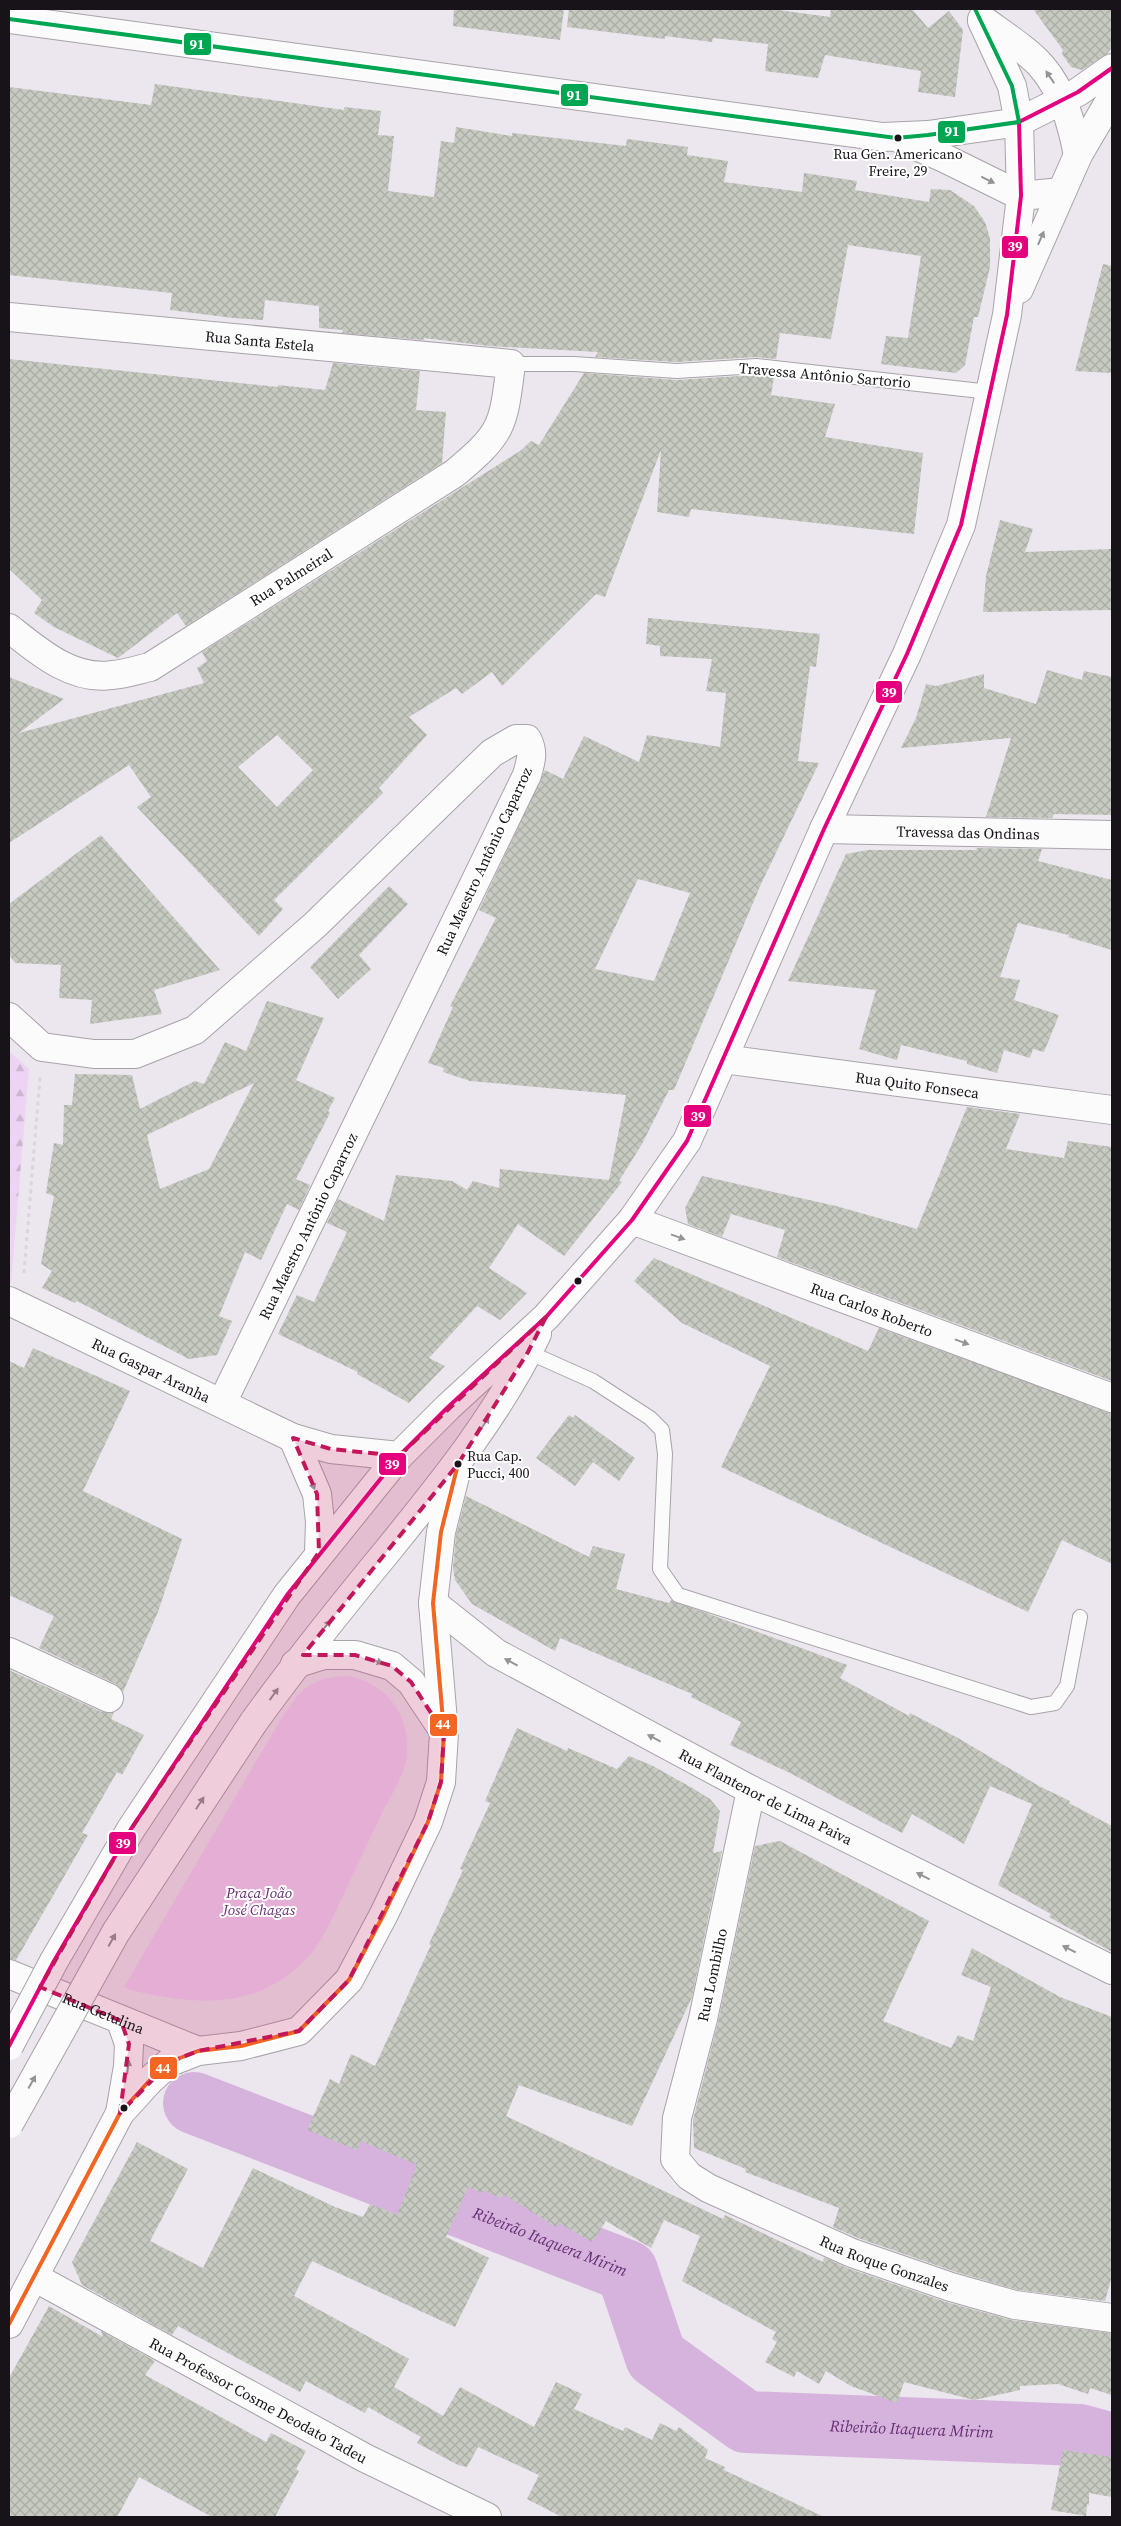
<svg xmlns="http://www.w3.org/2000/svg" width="1121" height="2526" font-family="'Source Serif 4',serif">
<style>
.green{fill:#eed4f4}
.forest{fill:url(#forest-firs)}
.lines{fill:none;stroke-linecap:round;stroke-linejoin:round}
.river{stroke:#d6b3dd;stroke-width:62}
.building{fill:url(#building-cross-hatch);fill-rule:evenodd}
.lane-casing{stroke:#a8a3a9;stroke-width:16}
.street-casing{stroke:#a8a3a9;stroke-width:30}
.secondary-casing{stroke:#a8a3a9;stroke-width:30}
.primary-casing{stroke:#a8a3a9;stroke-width:30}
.path{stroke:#d8d6d8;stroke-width:3;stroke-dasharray:4 4;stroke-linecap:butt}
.lane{stroke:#fcfbfc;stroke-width:14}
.street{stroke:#fcfbfc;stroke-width:28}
.secondary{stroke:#fcfbfc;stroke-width:28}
.primary{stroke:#fcfbfc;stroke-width:28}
.primary-bridge-casing{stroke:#a8a3a9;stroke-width:30;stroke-linecap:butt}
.primary-bridge{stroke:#fcfbfc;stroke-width:28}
.bus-1-casing{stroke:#fff;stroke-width:8}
.bus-2-casing{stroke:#fff;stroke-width:8}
.bus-3-casing{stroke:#fff;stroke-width:8}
.bus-1{stroke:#e5007d;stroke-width:4}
.bus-2{stroke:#f26522;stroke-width:4}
.bus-3{stroke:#00a651;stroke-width:4}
.oneway{fill:#959395}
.marked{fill:#c2185b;fill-opacity:0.2;stroke:#c2185b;stroke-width:4;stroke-dasharray:10 6;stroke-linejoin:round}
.bus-dot{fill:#171318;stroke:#fff;stroke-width:2}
.labels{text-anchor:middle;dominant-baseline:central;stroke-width:4;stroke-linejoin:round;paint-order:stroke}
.bus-label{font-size:14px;fill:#171318;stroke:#fff}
.street-label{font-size:15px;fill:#171318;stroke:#fff}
.park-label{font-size:15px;font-style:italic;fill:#662e73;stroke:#fff}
.water-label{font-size:16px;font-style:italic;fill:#662f73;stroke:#fff}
.line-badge{stroke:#fff;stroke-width:2}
.badge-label{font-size:14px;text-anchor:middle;font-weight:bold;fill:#fff}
</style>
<defs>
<pattern id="forest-firs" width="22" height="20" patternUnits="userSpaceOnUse" patternTransform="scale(1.25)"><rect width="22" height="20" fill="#eed4f4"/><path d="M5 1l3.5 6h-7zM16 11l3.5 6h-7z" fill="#cbb5d0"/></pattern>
<pattern id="building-cross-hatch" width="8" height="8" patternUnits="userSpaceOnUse" patternTransform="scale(1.25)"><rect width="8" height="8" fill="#c6cac1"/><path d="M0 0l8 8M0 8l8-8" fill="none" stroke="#a9ada5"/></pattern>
</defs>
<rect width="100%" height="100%" fill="#ece6ee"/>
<!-- green -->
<path class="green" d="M347,1676c38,6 62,37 60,75 0,22 -18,47 -27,66 -13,28 -26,55 -39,83 -8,17 -16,34 -27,50 -13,16 -31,31 -50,39 -43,19 -90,11 -134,1l-6,-3 154,-263c22,-32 27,-46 69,-48z"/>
<!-- forest -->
<path class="forest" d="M9,1051l20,18 -18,214 -2,-1z"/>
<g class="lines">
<!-- river -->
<path class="river" id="s1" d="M194,2103l433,168 29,86 90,65 333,13 33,9"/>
</g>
<!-- building -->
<path class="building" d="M454,9h110l-4,31 -107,-14z
M569,9h202l59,8 1,-8h81l16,19 21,-17 14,19 -8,67 -37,-5 3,-21 -96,-16 -7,23 -53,-7 3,-27 -55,-6 -1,4 -47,-6v3l-98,-12z
M1033,9h79v38l-5,7 -25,16 -11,-3 -9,-13 1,-4z
M155,84l189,26v-3l37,4 -3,24 16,1 -6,55 46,6 7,-56 13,2 2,-16 56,9v-3l114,13 1,-7 61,8 -1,8 41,6 -4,21 78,10 2,-19 53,8 -2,9 74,12 2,-13 19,1 24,16 11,16 5,16v29l-12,50h-4l-9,48 -9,8 -75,-9 5,-28 22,2 13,-82 -73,-11 -17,94 -51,-6 -4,26 -21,-2 -78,5 -82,-5 3,-5 -109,-6 -65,-8v2l-82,-7 1,-3 -24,-2v-22l-54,-6 -2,20 -30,-2 -63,-8 2,-17 -163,-18v-188l142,18z
M1103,264l9,2v107l-37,-2z
M9,359l269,28v-2l47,5 8,-27 87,8 -4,39 30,2 -4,51 -256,163 -9,-13 -59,45 -64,-31 -20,-14 8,-13 -33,-31z
M584,373l93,7 79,-5 18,2 -3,18 64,9 -10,33 98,16 -9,81 -223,-25 -2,8 -32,-5 4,-62 -56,147 -9,-3 -94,92 -10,-14 -30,22 -6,-6 -47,29 18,18 -48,53 4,5 -109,107 9,9 -24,27 -122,-129 14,-10 -22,-32 -120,78v-166l55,22 -45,34 185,-50 -7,-15 10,-7 -5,-9 318,-201 11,-10 8,4zM277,735l36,35 -36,37 -39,-40z
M1000,520l33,9 -8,23 87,-3v61l-129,2 3,-36z
M648,618l172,16 -4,33 -6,-1 -12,95 21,2 -58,121 -87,206h-5l-27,54 -23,37 3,1 -58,74 -46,-32 -29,44 38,25 -27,27 -23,-14 -48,52 16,8 -36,37 -52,-29 1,-2 -80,-38 19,-39 17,7 33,-70 -20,-9 11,-24 46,22 12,-46 56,6 15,9 6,-9 26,7 1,-19 109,11 17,-85 -156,-14 -27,-9 1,-4 -16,-5 25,-56 -3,-1 46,-88 -17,-8 66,-140 18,9 21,-43 55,26 8,-27 73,12 6,-54 -20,-2 6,-32 -52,-3v-10l-14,-2zM638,879l52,14 -36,88 -59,-12z
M1047,670l35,10 2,-9 28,6v138l-58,-1 -2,4 -66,-1 25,-79 -110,10 15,-30 10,-34 10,2 48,-12v14l52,16z
M101,835l119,135 -66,20 8,24 -72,10 2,-24 -33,-2 2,-33 -46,-2 -6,-8v-51z
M977,848l65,1 -4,12 74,19v70l-44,-13 1,-2 -51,-12 -18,54 20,3 -6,20 45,15 -15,37 -11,-3 -3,9 -26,-8 -7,23 -30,-9v-3l-66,-16 -4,15 -38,-11 17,-59 -88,-9 58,-127 22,-4h108z
M389,886l19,18 -49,51 12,14 -33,30 -28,-32z
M267,1001l57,17 -28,62 39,18 -7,13 2,2 -34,66 14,6 -11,25 -12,-6 -26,56 -16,-8 -26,64 13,5 -15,34 -28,4 -112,-58 -2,2 -33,-15 10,-17 -11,-7 13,-68 -8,-3 8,-50 9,2 1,-40h8l3,-31 57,1 8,34 55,-28 9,3 21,-42 21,9zM254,1083l-45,86 -49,20 -13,-54z
M967,1107l53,7 -14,35 58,9 4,-17 44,6v234l-335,-124 8,-27 -54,-16 -9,23 -34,-13 -3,-16 17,-32 134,30 81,23z
M654,1258l214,93 11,-23 233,85v151l-50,-24 -34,72 -307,-145 49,-101 -88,-43 -48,-42z
M33,1348l97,43 -47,100 99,48 -24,73 -35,80 -7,-8 -77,-36 15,-32 -45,-21v-234l15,7z
M569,1415l4,3 2,-3 60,43 -16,23 -26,-19 -18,24 -39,-28z
M466,1496l123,61 4,-11 32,8 -9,35 53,14 2,-3 176,65 -7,13 69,38 1,-3 48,25 81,48 31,15 -1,2 43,23v126l-63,-35 2,-3 -53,-29 34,-81 -42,-18 -26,58 -52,-30 -10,19 -112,-60 -60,-28 11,-23 -50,-25 1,-3 -132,-56 -5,13 -83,-47 -17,-24 -2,-12 3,-33z
M9,1670l93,42h12l-3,7 33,16 -22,40 -5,-3 -35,61 6,2 -72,125 -7,-1z
M517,1728l50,23 1,-3 49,21 12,-13 24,10 41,23 16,10 10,12 -7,42 9,-2 -30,146 -60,129 -113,-41 -13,31 217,103 2,-4 98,47 1,-5 23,11 99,34 65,18 101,13v62l-22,-7 -2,6 -30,-10 -38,2v4l-46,10 -70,-18 -7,21 -46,-17 -25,-15 -7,13 -22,-13 -3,6 -29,-15 12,-20 -5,-3 4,-7 -94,-51 18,-45 -36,-16 -13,28 -45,-27 -14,21 -33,-19 -3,4 -53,-33 -2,4 -18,-8 -1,3 -14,-6 -22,50 43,21 -34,69 -143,-66 -18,35 115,63 -15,28 49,29 17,-29 74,40 22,-45 26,12 -8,15 49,22 2,-4 27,13 8,-17 16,8 3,-4 29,23 -3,8 20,9 -1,3 100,47h-262l-35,-18 12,-24 -61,-28 -11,20 -9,-2 -41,-22 4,-6 -53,-30 -3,6 -59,-32 -6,11 -122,-66 -6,9 -90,-50 -10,-23 65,-120 51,27 -38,72 53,27 50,-100 82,39 28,10 7,-13 27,11 20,-50 -56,-24 -4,9 -50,-20 23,-51 9,5 12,-30 24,12 56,-121 -2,-1 34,-74 -3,-1 30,-66 -5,-2z
M780,1841l149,80 -46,100 68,27 7,-13 15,6 18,-54 -30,-12 11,-27 88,49 52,20v259l-7,25 -87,-11 -62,-18 -98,-34 -25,-11 6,-19 -94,-36 1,-3 -52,-21 -1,-28 25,-98 37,-176z
M49,2306l54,31 -2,-6 54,30 -10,14 121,67 5,-9 35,18 -10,18 3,2 -24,46h-63l-73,-40 -22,40h-108v-139z
M1063,2450l49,7v40l-23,-4v12l-2,-1 -1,12 -35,-6z"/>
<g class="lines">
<!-- lane casing -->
<g class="lane-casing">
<path id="lane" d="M511,364h63l103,7 79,-5 234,26
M528,1352l65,29 57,37 12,12 3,24 -5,115 18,26 353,112 24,-4 12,-17 13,-69"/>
</g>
<!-- street casing -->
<g class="street-casing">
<g id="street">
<path d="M982,19c17,13 47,32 60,48 21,24 30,58 36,88"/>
<path d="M982,21l30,65 7,36"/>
<path id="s2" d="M9,317l502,47c-8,62 -7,68 -56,109l-305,194c-13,3 -25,7 -38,8 -40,6 -74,-24 -103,-47"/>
<path id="s3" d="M824,829l288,6"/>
<path d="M9,1017l33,30 52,7h41l60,-24 120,-105 177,-172 24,-14h11c7,13 4,22 0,36l-305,628"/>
<path id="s4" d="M723,1059l389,51"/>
<path id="s5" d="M632,1220l480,178"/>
<path id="s6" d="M9,1301l284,137 38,11 68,7"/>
<path d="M293,1438l24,56 3,28 -1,30"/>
<path id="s7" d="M433,1603l63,50 255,137 361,180"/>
<path d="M9,1652l100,46"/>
<path id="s8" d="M751,1790l-48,229 -26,99 -2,41 14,17 19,12 144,65 99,34 64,18 97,13"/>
</g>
</g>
<!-- secondary casing -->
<g class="secondary-casing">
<g id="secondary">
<path d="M9,19l874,118 45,-2 91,-13"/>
<path d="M900,139l44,19 77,38 40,-4"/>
<path id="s9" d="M34,2277l331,181 122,59"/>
</g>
</g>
<!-- primary casing -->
<g class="primary-casing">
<g id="primary">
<path d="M1019,289l59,-134 34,-58"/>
<path d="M295,1664l29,-9h31l37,11 19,16 30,45"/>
<path d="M217,1700l70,-105 112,-139 49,-49 98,-90 86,-97 55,-79 137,-312 83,-175 54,-129 46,-210 14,-119 -2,-74 59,-30 34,-24"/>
<path d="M253,1723c43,-60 89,-117 136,-174 55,-68 110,-136 148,-215"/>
<path id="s10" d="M9,1974l189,77"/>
<path d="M120,2113l8,-47 1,-22 -8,-23"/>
<path d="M9,2324l111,-211 30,-33 20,-18 28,-11 43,-5 58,-15 50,-51 35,-66 44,-92 13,-40 3,-49 -11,-130 8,-71 17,-68"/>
</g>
</g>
<!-- path -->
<path class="path" d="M24,1273l16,-196"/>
<!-- lane -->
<use href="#lane" class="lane"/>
<!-- street -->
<use href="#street" class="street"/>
<!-- secondary -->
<use href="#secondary" class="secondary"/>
<!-- primary -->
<use href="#primary" class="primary"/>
<!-- primary-bridge casing -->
<g class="primary-bridge-casing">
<path id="primary-bridge" d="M9,2046l45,-85 77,-132 86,-129
M9,2124l107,-192 137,-209"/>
</g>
<!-- primary-bridge -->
<use href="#primary-bridge" class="primary-bridge"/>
<!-- bus-1 casing -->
<g class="bus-1-casing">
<path id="bus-1" d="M9,2046l45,-85 77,-132 156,-234 112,-139 49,-49 98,-90 86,-97 55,-79 137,-312 83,-175 54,-129 46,-210 14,-119 -2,-74 59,-30 34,-24"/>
</g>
<!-- bus-2 casing -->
<g class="bus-2-casing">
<path id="bus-2" d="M9,2324l111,-211 30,-33 20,-18 28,-11 43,-5 58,-15 50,-51 35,-66 44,-92 13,-40 3,-49 -11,-130 8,-71 17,-68"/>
</g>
<!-- bus-3 casing -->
<g class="bus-3-casing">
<path id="bus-3" d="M9,19l887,119 32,-3 91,-13 -7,-36 -37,-77"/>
</g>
<!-- bus-1 -->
<use href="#bus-1" class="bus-1"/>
<!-- bus-2 -->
<use href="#bus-2" class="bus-2"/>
<!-- bus-3 -->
<use href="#bus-3" class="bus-3"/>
</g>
<!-- one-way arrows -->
<defs><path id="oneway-solid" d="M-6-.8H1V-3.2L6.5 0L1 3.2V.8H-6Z" transform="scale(1.25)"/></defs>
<g class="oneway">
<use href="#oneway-solid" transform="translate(1050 77) rotate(-124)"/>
<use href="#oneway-solid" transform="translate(988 180) rotate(26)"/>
<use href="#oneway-solid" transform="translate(1041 238) rotate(-66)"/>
<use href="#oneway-solid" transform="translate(678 1237) rotate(20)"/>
<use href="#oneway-solid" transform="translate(962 1342) rotate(20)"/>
<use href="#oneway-solid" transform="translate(485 1423) rotate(-56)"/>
<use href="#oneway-solid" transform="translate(312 1483) rotate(69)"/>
<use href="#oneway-solid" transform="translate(326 1626) rotate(-51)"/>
<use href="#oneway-solid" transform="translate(376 1661) rotate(17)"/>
<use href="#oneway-solid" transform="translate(511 1662) rotate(-152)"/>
<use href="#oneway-solid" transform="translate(274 1694) rotate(-54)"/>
<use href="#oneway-solid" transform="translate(654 1738) rotate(-152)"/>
<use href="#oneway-solid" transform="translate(200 1803) rotate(-57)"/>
<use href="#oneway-solid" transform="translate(923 1876) rotate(-153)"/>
<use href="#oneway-solid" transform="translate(112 1940) rotate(-61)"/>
<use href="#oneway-solid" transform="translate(1069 1949) rotate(-153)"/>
<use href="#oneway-solid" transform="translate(128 2067) rotate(-83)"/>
<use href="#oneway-solid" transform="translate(32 2082) rotate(-61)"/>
</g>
<!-- marked area -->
<path class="marked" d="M546,1317l-18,35 -70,112 -155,191h52l37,11 19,16 33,51 -3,49 -13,40 -79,158 -50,51 -101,20 -28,11 -50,51 9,-69 -8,-23 -81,-34 91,-158 188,-277 -2,-58 -24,-56 38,11 68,7z"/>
<!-- markers -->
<g class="bus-dot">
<circle cx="898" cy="138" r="4.5"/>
<circle cx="578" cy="1281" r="4.5"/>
<circle cx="458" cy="1464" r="4.5"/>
<circle cx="124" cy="2108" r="4.5"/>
</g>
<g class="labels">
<!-- bus labels -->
<g class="bus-label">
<text x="898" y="154">Rua Gen. Americano<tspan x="898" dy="17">Freire, 29</tspan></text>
<text x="467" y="1456" text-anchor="start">Rua Cap.<tspan x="467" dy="17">Pucci, 400</tspan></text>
</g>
<!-- street labels -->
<g class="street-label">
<text stroke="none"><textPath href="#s2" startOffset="252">Rua Santa Estela</textPath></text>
<text transform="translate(825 375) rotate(5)">Travessa Antônio Sartorio</text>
<text transform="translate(291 577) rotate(-32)">Rua Palmeiral</text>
<text stroke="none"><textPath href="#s3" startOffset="144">Travessa das Ondinas</textPath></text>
<text transform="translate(484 861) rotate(-65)">Rua Maestro Antônio Caparroz</text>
<text stroke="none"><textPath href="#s4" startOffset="196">Rua Quito Fonseca</textPath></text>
<text transform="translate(308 1226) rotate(-64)">Rua Maestro Antônio Caparroz</text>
<text stroke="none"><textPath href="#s5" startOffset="256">Rua Carlos Roberto</textPath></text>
<text stroke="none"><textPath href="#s6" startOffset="158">Rua Gaspar Aranha</textPath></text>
<text stroke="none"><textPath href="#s7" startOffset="386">Rua Flantenor de Lima Paiva</textPath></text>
<text transform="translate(712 1975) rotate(-78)">Rua Lombilho</text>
<text stroke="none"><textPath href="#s10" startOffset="102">Rua Getulina</textPath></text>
<text stroke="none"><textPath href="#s8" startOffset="614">Rua Roque Gonzales</textPath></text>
<text stroke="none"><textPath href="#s9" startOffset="256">Rua Professor Cosme Deodato Tadeu</textPath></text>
</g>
<!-- park labels -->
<g class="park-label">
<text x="259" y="1892">Praça João<tspan x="259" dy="17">José Chagas</tspan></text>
</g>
<!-- water labels -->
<g class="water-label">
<text stroke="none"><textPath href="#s1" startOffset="382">Ribeirão Itaquera Mirim</textPath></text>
<text stroke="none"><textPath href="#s1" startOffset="832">Ribeirão Itaquera Mirim</textPath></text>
</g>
</g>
<g class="line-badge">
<rect x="183" y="32" width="29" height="24" rx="5" fill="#00a651"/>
<rect x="560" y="83" width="29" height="24" rx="5" fill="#00a651"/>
<rect x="937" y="120" width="29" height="24" rx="5" fill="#00a651"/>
<rect x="1001" y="235" width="28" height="24" rx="5" fill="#e5007d"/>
<rect x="875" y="680" width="28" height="24" rx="5" fill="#e5007d"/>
<rect x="683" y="1104" width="29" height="24" rx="5" fill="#e5007d"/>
<rect x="378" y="1452" width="29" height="24" rx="5" fill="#e5007d"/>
<rect x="429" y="1713" width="29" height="24" rx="5" fill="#f26522"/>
<rect x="108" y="1831" width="29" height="24" rx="5" fill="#e5007d"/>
<rect x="149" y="2056" width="29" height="24" rx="5" fill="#f26522"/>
</g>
<g class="badge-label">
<text x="197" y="49">91</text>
<text x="574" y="100">91</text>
<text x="952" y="136">91</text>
<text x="1015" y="251">39</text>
<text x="889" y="697">39</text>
<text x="698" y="1121">39</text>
<text x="392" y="1469">39</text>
<text x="443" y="1729">44</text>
<text x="123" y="1848">39</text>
<text x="163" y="2073">44</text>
</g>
<!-- border -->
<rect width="1121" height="2526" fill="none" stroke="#171318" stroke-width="20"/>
</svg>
